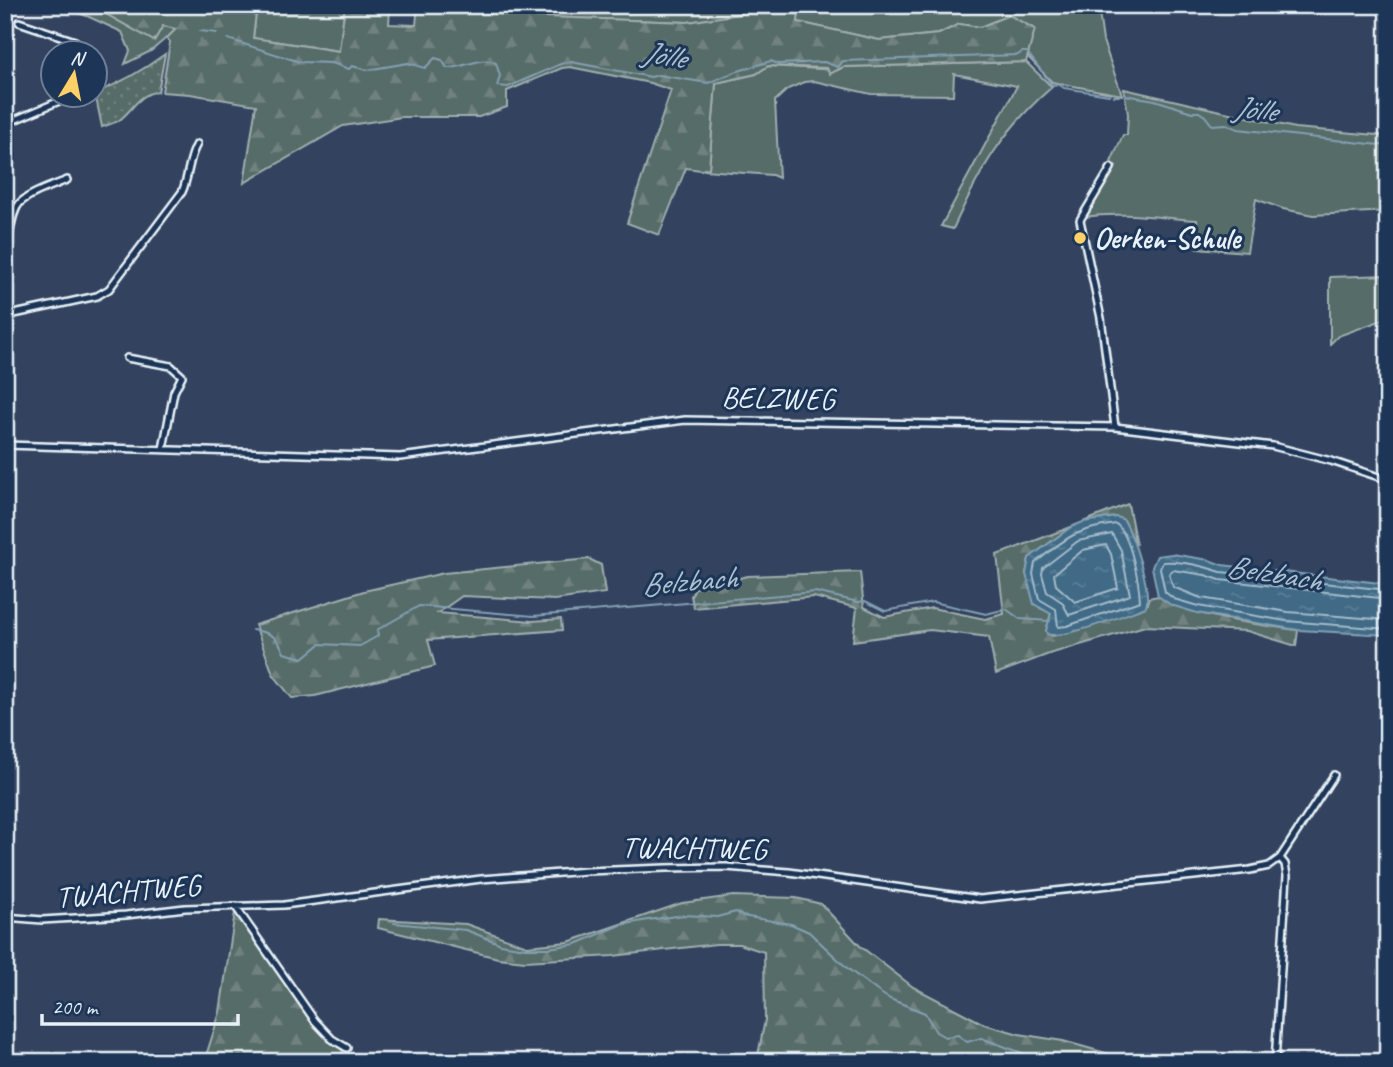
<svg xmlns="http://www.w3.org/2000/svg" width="1393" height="1067" font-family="Caveat,sans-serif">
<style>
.grass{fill:#576c67;stroke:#a0aeb0;stroke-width:2}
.forest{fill:url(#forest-firs);stroke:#a0aeb0;stroke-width:2}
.park{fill:url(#park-dots);stroke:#a0aeb0;stroke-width:2}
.water{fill:url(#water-ripples);stroke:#83a0b4;stroke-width:2}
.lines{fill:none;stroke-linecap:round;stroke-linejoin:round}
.shore{stroke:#a4bbca;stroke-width:2}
.stream{stroke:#83a0b4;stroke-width:2}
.street-casing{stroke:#e8f1f8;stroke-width:10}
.street{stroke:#1d3557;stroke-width:5}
.poi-dot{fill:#ffd166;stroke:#1d3557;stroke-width:2.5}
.labels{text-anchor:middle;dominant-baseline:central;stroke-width:6;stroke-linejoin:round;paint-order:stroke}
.poi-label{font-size:30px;font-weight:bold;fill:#e8f1f8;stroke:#1d3557;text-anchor:start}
.street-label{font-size:30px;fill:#e8f1f8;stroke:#1d3557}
.water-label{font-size:32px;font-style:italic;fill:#adc2d0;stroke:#1d3557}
</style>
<defs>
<pattern id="forest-firs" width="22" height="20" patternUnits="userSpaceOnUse" patternTransform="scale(1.75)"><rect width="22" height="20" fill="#576c67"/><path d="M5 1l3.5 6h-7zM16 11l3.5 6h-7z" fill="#6f817e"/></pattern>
<pattern id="park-dots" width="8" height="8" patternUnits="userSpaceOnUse" patternTransform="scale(1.75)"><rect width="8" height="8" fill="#576c67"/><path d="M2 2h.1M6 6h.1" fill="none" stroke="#6f817e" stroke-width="1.8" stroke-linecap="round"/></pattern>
<pattern id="water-ripples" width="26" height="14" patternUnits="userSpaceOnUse" patternTransform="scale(1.75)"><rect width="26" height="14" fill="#3f6a86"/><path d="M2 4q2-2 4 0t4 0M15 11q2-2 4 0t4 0" fill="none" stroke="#5b8098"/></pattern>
</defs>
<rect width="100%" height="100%" fill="#33435f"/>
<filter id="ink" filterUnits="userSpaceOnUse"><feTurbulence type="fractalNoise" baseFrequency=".0143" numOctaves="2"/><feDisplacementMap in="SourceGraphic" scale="14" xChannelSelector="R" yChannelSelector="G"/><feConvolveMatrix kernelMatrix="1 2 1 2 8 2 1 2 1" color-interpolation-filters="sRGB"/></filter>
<g filter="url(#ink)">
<!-- grass -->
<path class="grass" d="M54,5h36l64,36 9,-16 14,4 -26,22 -26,13 5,-13 -8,-19 -35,-16z
M257,5h88l-6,46 -86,-13z
M432,5h373l1,2 30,-2h262l5,36 19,54 -70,-13 -25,-26 7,-27 -25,-14 -29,12 -21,-3 -20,10 -60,6 -81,-18 1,-14h4l-6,-3 -109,17 -171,-6z
M1026,62l26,25c-50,43 -72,83 -99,142l-12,-3 76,-140 -63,-12 -1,21 -82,-1 -57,-13 -10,1 -16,7 -13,12 4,77 -7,-3 -68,-5 5,-2 7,-85 40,-9 12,-8 70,4 5,-3z
M1124,89l171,39 93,8v75l-75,4 -30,-6 -27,-10 -9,53 -50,-4v-28c-36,-2 -76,-9 -112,-3l31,-50 -5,-5 12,-27h4l1,-21z
M1388,275v43l-50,18 -8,8v-67z"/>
<!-- forest -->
<path class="forest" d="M90,5h167l-4,33 86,13 6,-46 45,4 -1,15 27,1 2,-20 99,11 171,6 109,-17 9,2 -7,1 -1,14 81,18 60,-6 20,-10 21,3 29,-12 26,14 -9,33 -183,5 -13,7 -3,-6 -59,-2 -12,8 -40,9 -7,85 -8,2 -15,-2 -27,67 -32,-12 44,-133 -21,-7 -80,-16 -8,1 -55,23v16l-28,10h-77l-59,9 -99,57 12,-78 -66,-11 -28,-2 8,-50 -3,-4 9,-9 -13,-3 -9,15z
M1128,504l8,41 -12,-25 -8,-3 -33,5z
M1071,527l-42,31 -3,16 14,34 11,5 -5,18 6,5 16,-3 80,-29v-6l10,-2c30,21 102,29 140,34l-2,16 -49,-15 -102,-5 -96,28 -53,20 -7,-37 -59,-7 -77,11 4,-33 -43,-11 -120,11 -3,-12 4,-8 53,-12 112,-4 4,35 20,10 48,-9 53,11 19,-5 -7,-59z
M589,559l12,6 4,28 -50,7 -93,-4 -24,17 94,8 29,-2 1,11 -134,10 7,26 -120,30 -23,2 -19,-24 -18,-49 109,-34 80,-18z
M733,896l63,2 25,6 39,42 53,41 71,37 35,10 44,7 75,21h-375l-5,-7 7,-35 -1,-68 -25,-8h-23l-103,12 -88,5 -27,-3 -120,-30 1,-9 87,5 61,22 41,-4 114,-39z
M235,912l78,110 18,18 12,8 -2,14h-137l16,-50z"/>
<!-- park -->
<path class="park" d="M165,54l-7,38c-19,0 -27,21 -40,29 -5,3 -12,4 -16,6l-7,-34c26,-10 47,-22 70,-39z"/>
<!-- water -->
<path class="water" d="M1117,517l7,3c9,16 28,71 22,87 -20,7 -82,33 -99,27l-1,-3 5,-17 -17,-10 -8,-30 3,-16 42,-31 12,-5z
M1172,554l37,6 13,5 166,19v51l-90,-5 -101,-17 -26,-8 -13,-9 -6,-29 5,-11z"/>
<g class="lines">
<!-- shore -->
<path class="shore" d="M1116,524c15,11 23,59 24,77l-73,25 -9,1 -2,-18 -17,-10 -6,-25 2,-11c31,-25 40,-34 81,-39z
M1112,534l9,16 9,45 -61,20 -7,-13 -15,-10 -5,-18 1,-6 35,-27z
M1106,545l5,9 7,34 -43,14 -19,-17 -2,-11 29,-24z
M1388,590l-167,-18c-18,-6 -39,-12 -58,-10l-3,6 5,24 9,7 24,7 88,15 102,8
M1388,599l-168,-19 -15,-5 -32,-5 -4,4 4,13 28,11 87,14 100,8"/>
<!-- stream -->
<path class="stream" d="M148,5l1,1
M200,31l17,2
M228,39l72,23 32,1 17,6 3,-3 15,4 41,-7 17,5 10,-10 7,2 5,8c16,1 34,-13 49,-5l4,13 -3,10 11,1 55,-24 8,-1 80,15 7,-2 50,8 27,-11 36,-11 7,3 46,-2 14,5 5,-6 175,-6 4,-3h5l25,33 6,-1 6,4 45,7
M1125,95l30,5 37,12h7l6,4 7,9 14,-1 12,5 150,17
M1114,96h5
M252,630c17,2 26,6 32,23l19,5 17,-14 40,2 18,-10 -1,-6 42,-24 114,10 282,-24 43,10 7,-1 20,10 48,-9 53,12 20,-5 14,10 30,2
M394,923l72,7 35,14 24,4h23l28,-4 45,-19 27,-5 36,-5 33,2 19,-5 6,4 49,8 18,8 38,36 33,25 10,6 35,14 11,19 9,5 13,-2 9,7 14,-4 66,24"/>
<!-- street casing -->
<g class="street-casing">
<path id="street" d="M386,5l14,2
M19,22l56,19 7,5 4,6
M5,124l71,-30
M1111,168l-31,52 21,98 14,109
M5,297c1,-20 1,-84 17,-96 12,-10 31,-15 45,-21
M5,316l92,-20 12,-7 73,-97c7,-15 6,-33 15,-48
M127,358l44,8 11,10 -8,16 -11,57
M5,445l395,12 285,-37 430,7 158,19 58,15 57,19
M235,906l80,115 17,18 15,9
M5,917l37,3 84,-5 59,-7 99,-3 197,-26 106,-8 79,-3 60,-1 63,5 191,27 270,-29 19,-4 11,-8 54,-83
M1275,1062l12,-186 -2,-12 -5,-6"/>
</g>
<!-- street -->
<use href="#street" class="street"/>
</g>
</g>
<!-- markers -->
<circle class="poi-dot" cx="1080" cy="238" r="7"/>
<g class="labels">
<!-- poi labels -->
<g class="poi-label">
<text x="1094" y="238">Oerken-Schule</text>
</g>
<!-- street labels -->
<g class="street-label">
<text transform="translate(778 398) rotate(1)">BELZWEG</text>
<text transform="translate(694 848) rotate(1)">TWACHTWEG</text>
<text transform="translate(128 891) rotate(-5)">TWACHTWEG</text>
</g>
<!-- water labels -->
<g class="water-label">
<text transform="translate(664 55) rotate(9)">Jölle</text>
<text transform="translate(1255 109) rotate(6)">Jölle</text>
<text transform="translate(1274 573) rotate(9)">Belzbach</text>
<text transform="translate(689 581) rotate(-5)">Belzbach</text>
</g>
</g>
<!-- margin -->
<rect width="1393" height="1067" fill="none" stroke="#1d3557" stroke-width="28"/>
<rect x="14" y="14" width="1365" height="1039" fill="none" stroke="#e8f1f8" stroke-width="2.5" filter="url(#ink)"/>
<!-- north arrow -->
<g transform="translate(74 74) rotate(10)"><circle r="33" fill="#1d3557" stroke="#6e8097" stroke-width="2"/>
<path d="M0-5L12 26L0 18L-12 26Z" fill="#ffd166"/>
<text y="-10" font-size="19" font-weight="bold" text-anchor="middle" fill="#e8f1f8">N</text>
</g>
<!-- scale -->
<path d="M42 1014v10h196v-10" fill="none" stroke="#e8f1f8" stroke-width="3.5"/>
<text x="52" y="1014" font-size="21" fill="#e8f1f8" stroke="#1d3557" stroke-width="5" paint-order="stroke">200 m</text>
</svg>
